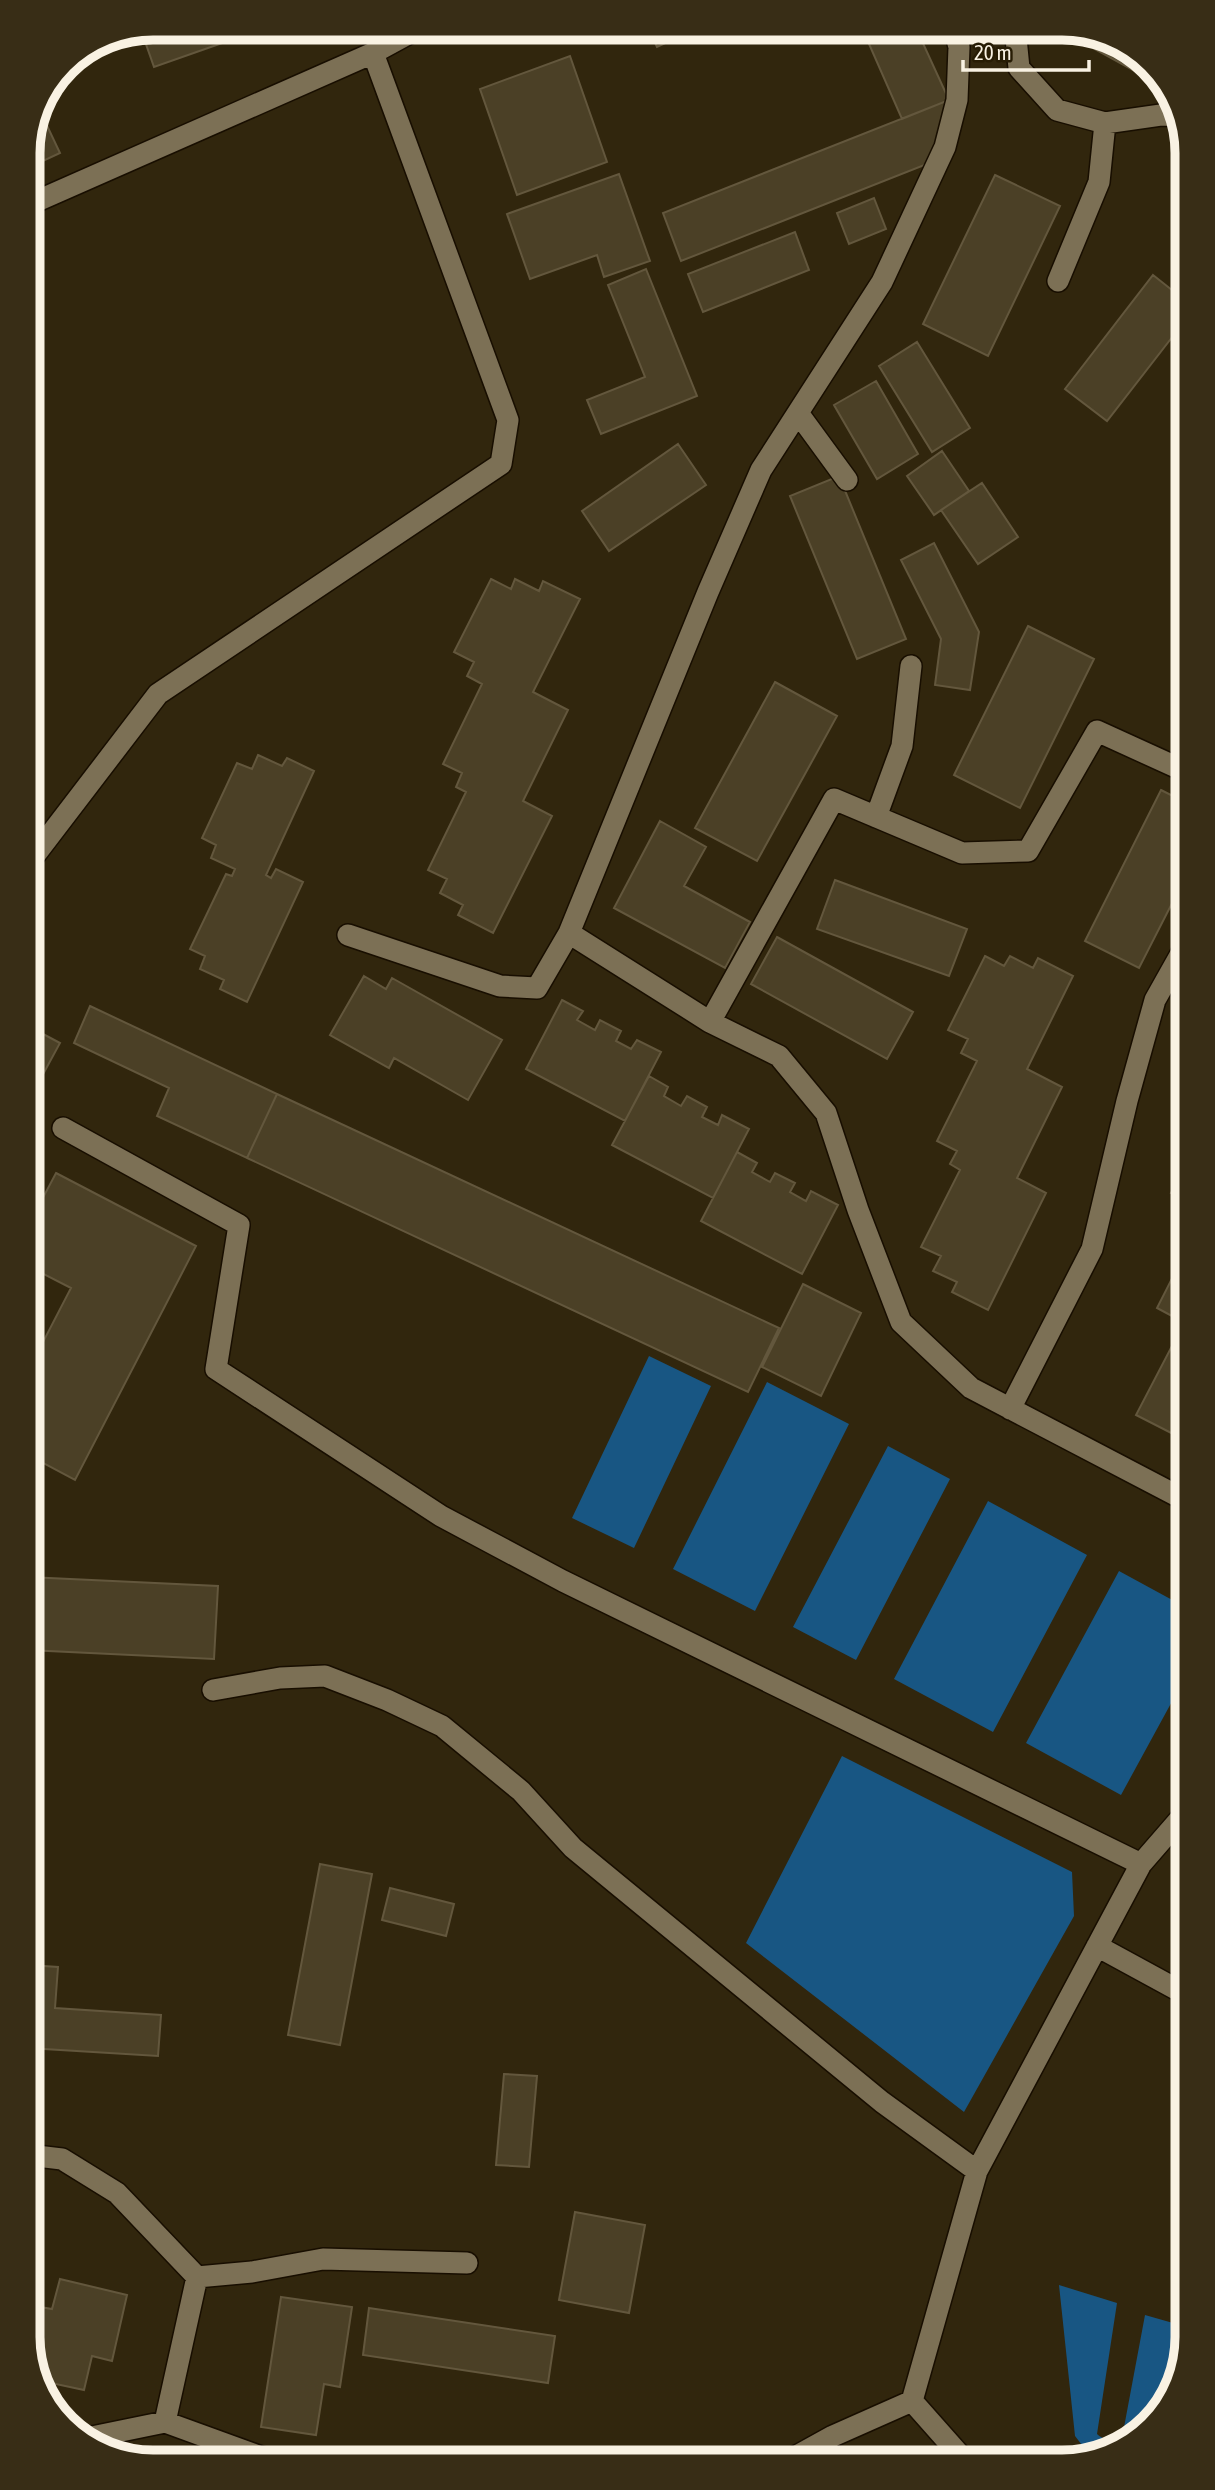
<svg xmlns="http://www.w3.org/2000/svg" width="1215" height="2490" font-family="'Asap Condensed',sans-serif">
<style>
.water{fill:#185683}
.building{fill:#4b4026;stroke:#63573d;stroke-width:2}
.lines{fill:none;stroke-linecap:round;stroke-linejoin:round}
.minor-casing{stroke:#180e00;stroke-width:24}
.minor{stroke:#7c7055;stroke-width:21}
.rim{fill:none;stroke:#f9f2e3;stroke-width:9}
</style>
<rect width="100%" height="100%" fill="#31260d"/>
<!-- water -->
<path class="water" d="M649,1356l62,30 -77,162 -62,-30z
M767,1382l82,42 -94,187 -82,-42z
M888,1446l62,33 -94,181 -63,-33z
M988,1501l99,54 -94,177 -99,-53z
M1119,1571l68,37v66l-66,121 -95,-52z
M842,1756l230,116 2,44 -110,196 -218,-169z
M1059,2285l58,18 -20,131c7,6 16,9 25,4l23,-123 42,12v10l-21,69 -52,43 -10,-4 -9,8 -10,-4 -10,-13z"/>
<!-- building -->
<path class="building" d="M154,28h111l-111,39 -13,-37z
M648,28h50l-41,19z
M862,28h54l33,72 -47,19z
M1098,39l39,15 18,23 -2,4 -60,-33z
M570,56l37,106 -90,33 -37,-106z
M949,100l3,8 -25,56 -246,97 -18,-48z
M42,115l18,38 -32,15v-22z
M619,174l31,87 -46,16 -7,-22 -67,24 -23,-65z
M995,175l65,31 -72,150 -65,-32z
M874,198l12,31 -37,15 -12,-31z
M795,232l14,38 -106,42 -15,-38z
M646,269l51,127 -96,38 -14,-34 58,-23 -37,-92z
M1153,275l34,27v16l-80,103 -42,-32z
M917,342l53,86 -38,24 -53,-86z
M876,381l42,73 -41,25 -43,-74z
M678,444l28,41 -97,66 -27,-40z
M942,451l27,40 -35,24 -27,-39z
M839,476l67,163 -49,20 -67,-163z
M982,483l36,54 -40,27 -37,-54z
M934,543l45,89 -9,58 -35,-5 6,-46 -40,-79z
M491,579l20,10 4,-10 24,12 4,-10 37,18 -47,93 35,18 -45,91 29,15 -59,117 -35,-18 5,-10 -23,-12 7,-14 -19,-9 38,-78 -10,-5 6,-14 -19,-9 39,-80 -15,-8 7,-14 -20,-10z
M1028,626l66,33 -74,149 -66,-33z
M775,682l62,34 -80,145 -62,-33z
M258,755l24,11 5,-8 27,13 -48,104 5,3 5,-9 27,13 -56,120 -27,-13 4,-9 -24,-11 5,-13 -15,-7 36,-75 6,2 3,-7 -24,-11 5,-13 -14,-7 35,-75 15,6z
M1161,790l26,13v71l-48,94 -54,-27z
M660,821l46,26 -22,39 66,36 -25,46 -111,-60z
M835,880l132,49 -18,47 -132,-47z
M777,937l136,75 -26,47 -136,-75z
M985,956l19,10 6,-10 23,12 5,-10 35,18 -46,93 35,18 -45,91 29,15 -58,117 -36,-18 5,-10 -24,-11 8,-15 -20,-9 39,-77 -10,-6 7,-13 -20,-10 40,-80 -16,-8 7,-14 -20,-9z
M364,976l22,13 6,-11 110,62 -34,60 -74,-42 -5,10 -59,-33z
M562,1000l21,11 -6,9 18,10 5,-10 21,11 -5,10 15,8 6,-9 24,12 -36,69 -99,-52z
M90,1006l187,88 -30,64 -90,-42 12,-28 -95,-45z
M28,1026l32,17 -32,59z
M649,1076l19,11 -4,9 17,10 6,-10 20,11 -5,10 16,8 4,-10 27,14 -36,69 -101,-53z
M277,1094l502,234 -31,64 -501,-234z
M737,1152l20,11 -5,9 18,10 5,-9 20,10 -5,9 16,9 5,-10 27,14 -36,69 -101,-53z
M1187,1161v40l-16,-8z
M56,1173l140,73 -121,234 -47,-25v-84l43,-83 -43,-22v-40z
M1187,1249v75l-30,-16z
M803,1284l58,29 -40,83 -59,-29z
M1184,1323l3,1v117l-51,-26z
M28,1577l190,9 -4,73 -186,-9z
M320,1864l52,10 -32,171 -52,-10z
M390,1888l64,16 -8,32 -64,-16z
M28,1965l30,2 -3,41 106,7 -3,41 -130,-8z
M504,2074l33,2 -8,91 -33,-2z
M575,2212l70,13 -16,88 -70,-13z
M60,2279l67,16 -15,66 -20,-5 -8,34 -47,-10 -9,-44v-18l3,1 3,-13 18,3z
M281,2297l71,10 -12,80 -16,-3 -8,51 -55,-8z
M369,2308l186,28 -7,47 -185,-28z"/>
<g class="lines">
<!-- minor casing -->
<g class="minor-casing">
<path id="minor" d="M1015,28l4,40 38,42 48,13 56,-8 18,1
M28,205l345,-152 46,-25
M1058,281l41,-99 6,-59
M798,413l49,67
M876,817l26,-71 9,-80
M28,864l130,-170 343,-230 7,-44 -135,-367
M569,933l141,89 69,34 47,57 32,97 43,112 70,66 216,113
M348,935l152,51 37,2 32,-55 139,-341 53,-122 121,-188 63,-135 12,-47 2,-53 -5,-19
M710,1022l124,-223 128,54 66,-2 69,-120 90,41
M63,1128l176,97 -23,144 225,147 122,65 578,283
M1010,1409l82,-160 35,-148 28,-101 32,-57
M213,1690l67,-12 45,-2 62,24 55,26 79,65 52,57 309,254 95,69
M1097,1946l90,49
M28,2155l34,4 55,34 80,84 -32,145
M197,2277l55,-5 71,-13 144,4
M912,2401l65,-230 164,-307 46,-53
M82,2439l83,-17 110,40
M786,2462l47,-26 79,-35 54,61"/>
</g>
<!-- minor -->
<use href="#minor" class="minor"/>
</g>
<!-- crop -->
<path d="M0 0H1215V2490H0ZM153 40H1062A113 113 0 0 1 1175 153V2337A113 113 0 0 1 1062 2450H153A113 113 0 0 1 40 2337V153A113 113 0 0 1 153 40Z" fill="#382d16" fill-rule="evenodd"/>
<path class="rim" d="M153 40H1062A113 113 0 0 1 1175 153V2337A113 113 0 0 1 1062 2450H153A113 113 0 0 1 40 2337V153A113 113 0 0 1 153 40Z"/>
<!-- scale -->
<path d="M963 60v10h126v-10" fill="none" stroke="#f9f2e3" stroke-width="3.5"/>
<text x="974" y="60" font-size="21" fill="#f9f2e3" stroke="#271c04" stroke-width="5" paint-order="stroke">20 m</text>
</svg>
